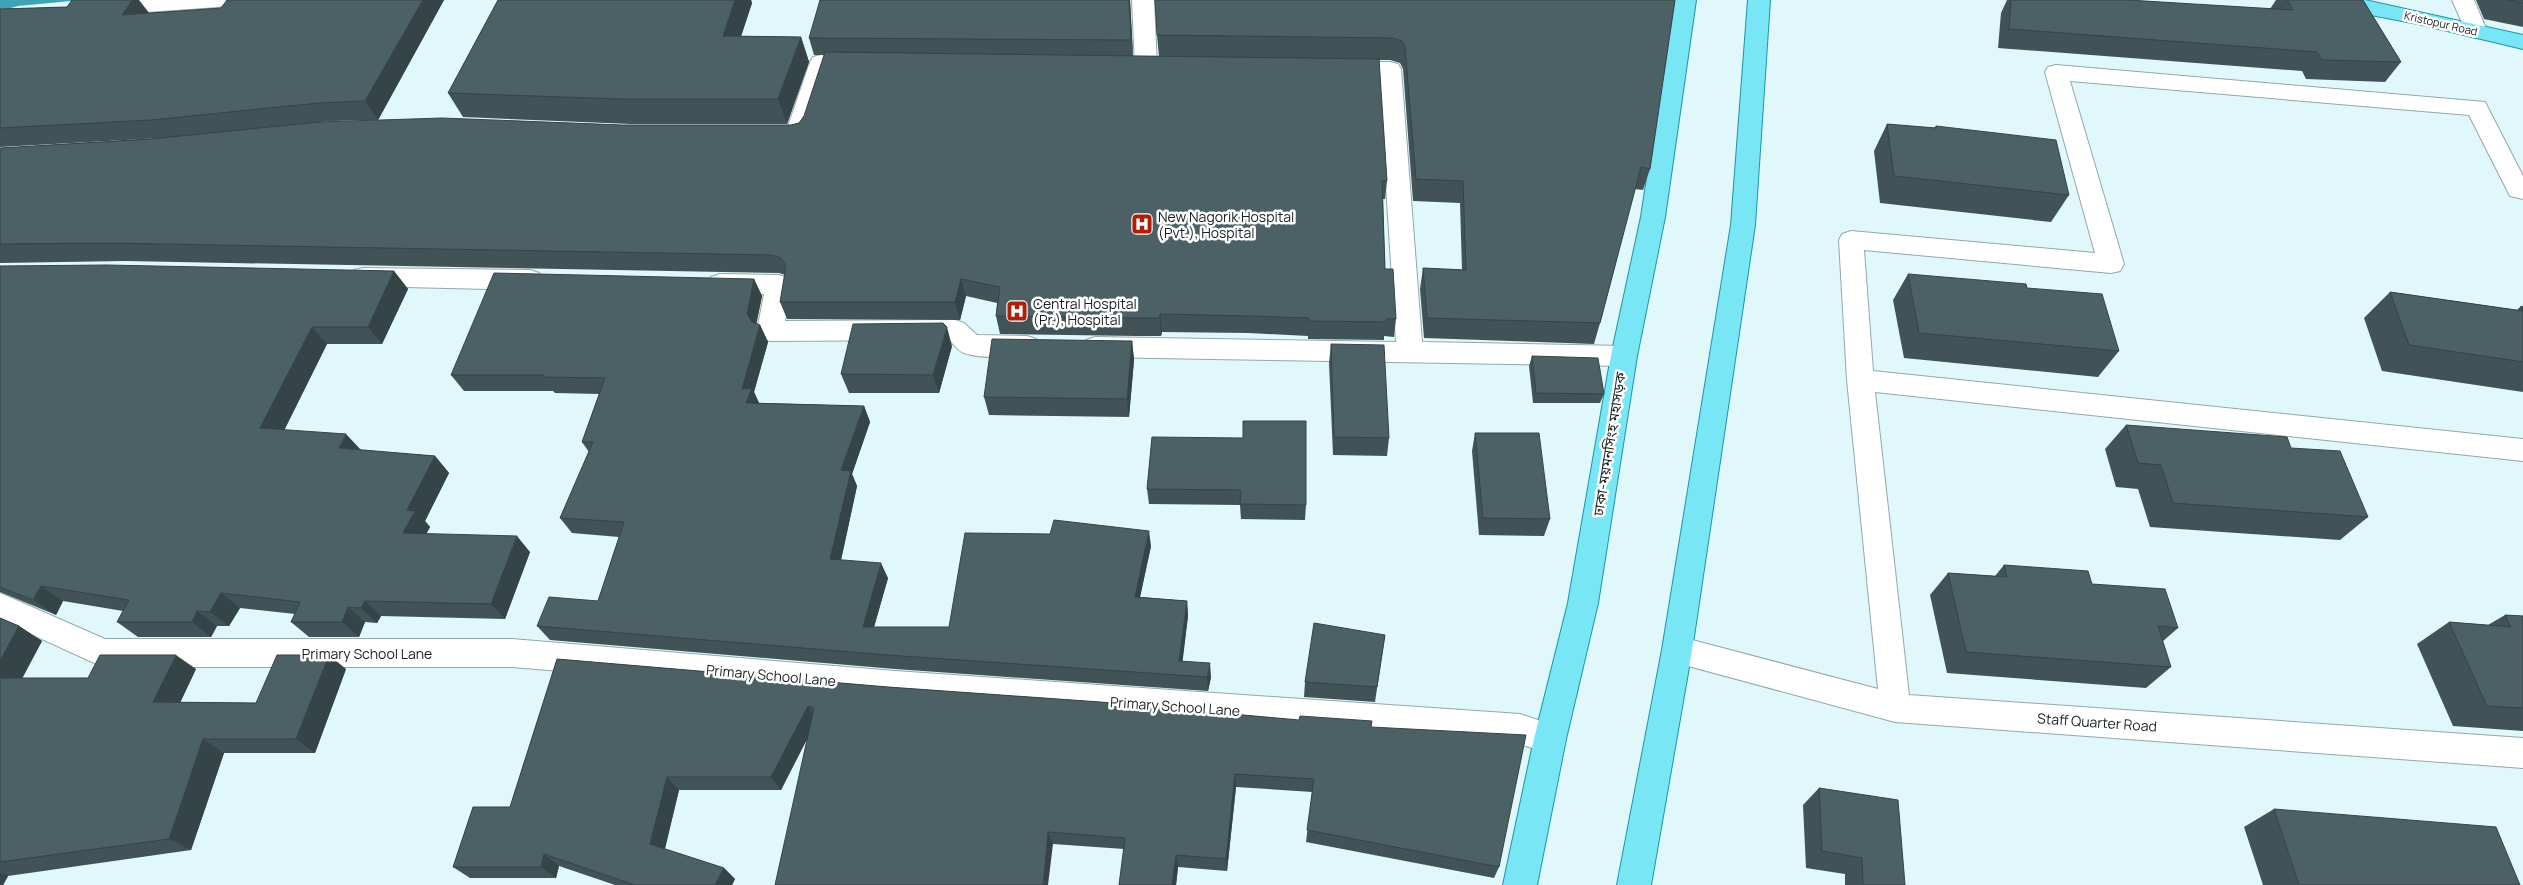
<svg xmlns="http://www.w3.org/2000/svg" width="2523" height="885" font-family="Manrope,'Noto Sans Bengali',sans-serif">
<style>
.water{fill:#3fa3b5}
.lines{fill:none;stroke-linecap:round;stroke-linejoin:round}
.minor-casing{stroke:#92a8ad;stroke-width:2}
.major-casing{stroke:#1c95a7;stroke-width:2}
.minor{fill:#fff;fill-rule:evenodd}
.major{fill:#79e6f6;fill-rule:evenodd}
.wall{fill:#415357}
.shaded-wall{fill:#354447}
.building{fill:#4c6165;stroke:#354447}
.labels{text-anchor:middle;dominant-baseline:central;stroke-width:5;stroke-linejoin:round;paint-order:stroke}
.far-street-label{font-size:11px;fill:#161f20;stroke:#fff}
.poi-label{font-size:14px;fill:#161f20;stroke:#fff;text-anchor:start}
.street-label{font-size:14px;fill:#161f20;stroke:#fff}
</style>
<rect width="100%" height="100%" fill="#e0f7fc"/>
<!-- water -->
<path class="water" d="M0,0h81l-63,6 -18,5z"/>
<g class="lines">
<!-- minor casing -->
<g class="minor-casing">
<path id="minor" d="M121,0h108l-3,5 -8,2 -113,8 -8,-2 -3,-5 3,-5z
M1132,0h22l3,66 -3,5 -8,2 -8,-2 -3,-5z
M2452,0h22l13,31 -3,5 -8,2 -8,-2z
M821,55l47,3 3,5 -3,5 -8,2h-30l-25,70 -8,2 -28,-2 -4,-6 4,-6 19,-2 22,-64 3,-5z
M1343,62h47l8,2 3,5 21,273 202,4 9,3 4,7 -4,7 -9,3 -529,-9 -9,-3 -4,-7 4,-7 9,-3 301,5 -17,-266h-36l-8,-2 -3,-5 3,-5z
M2056,65l429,37 38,74v23l-13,-3 -41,-81 -399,-34 54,183 -4,7 -9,2 -247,-23 9,121 650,68v22l-648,-69 34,303 614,43v30l-628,-46 -229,-62 -4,-10 4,-10 11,-4 201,53 -31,-309 -8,-140 3,-6 9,-3 244,22 -50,-181 3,-5z
M363,268l167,2 9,3 4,7 -4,7 -9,3 -167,-4 -9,-2 -4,-7 4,-7z
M720,274l59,1 9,3 4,7 -7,36 170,-1 9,3 13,12 50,1 9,3 4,7 -4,7c-14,5 -57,6 -72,0 -6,-2 -10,-9 -15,-13l-179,1 -9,-3 -4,-7 7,-37h-44l-9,-3 -4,-7 4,-7z
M0,593l105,46h407l383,32 625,43 41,14 5,11 -5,11 -11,4 -30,-10 -625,-45 -383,-32h-409l-103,-47z"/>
</g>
<!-- major casing -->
<g class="major-casing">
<path id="major" d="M1674,0h22l-31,217 -28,139 -39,247 -32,136 -29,146h-34l31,-146 34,-136 43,-247 30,-139z
M1748,0h22l-15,225 -63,425 -41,235h-34l45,-235 69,-425z
M2318,0h47l158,35v14l-105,-25 -89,-17 -8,-2z"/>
</g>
<!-- minor -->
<use href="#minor" class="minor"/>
<!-- major -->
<use href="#major" class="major"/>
</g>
<!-- wall -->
<path class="wall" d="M444,0l-66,120 -46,1 -12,1 302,3h169l8,-2 5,-7 21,-61h-11l-5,-17 321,-38 3,56h26l-2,-21 518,-35 -25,169 -7,21 -8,-1 -35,134 -6,21 -170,-6 -4,-49 3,-21 39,2 -2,-67 -47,-2 -10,-132 -3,-6 -10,-3h-11l8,121 -2,18h-2l2,70 11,50 -2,18 -10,-1v4l-76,-1v-3l-59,-3 -87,-1 -1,4h-25l-136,-2 -4,-18 1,-13 -31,-7 -6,24 -173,-1 -7,-17 5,-27 -6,-2 -654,-12 -125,2v-115l161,-10 -161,9v-138l67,-2 82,6z
M498,0h253l1,3 -11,33 60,1 8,25 -22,62h-156l-168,-7 -15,-24z
M2007,0h121l142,9 6,-9h87l38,62 -16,20 -79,-3 -4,-8 -304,-23 3,-35z
M2476,0h47v27l-39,-8z
M1887,124l47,4 2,-2 133,69 -18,27 -171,-19 -6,-52z
M0,266l394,5 14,18 -26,55h-55l-43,86 77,20 74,6 14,17 -24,48 5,6 -4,7 104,18 -25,67 -124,-3 -4,7 -12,-1 -6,15h-50l-18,-15 4,-8 -55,-6 -11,18h-12l-6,11h-73l-21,-15 6,-11 -60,-10 -7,14 -56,-23z
M1908,274l119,14 92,63 -21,26 -194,-19 -11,-58z
M754,279l8,17 -6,28 4,1 8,17 -14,50 5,11 105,3 6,16 -18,52 5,12 -16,74 47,18 -14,49h75l202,-81 -11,51 47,4 1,15 -6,45 29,16 -3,14 -313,-22 -345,-29 -13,-14 61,-25 21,-64 -47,-4 -12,-15 29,-66 -7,-10 17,-48 -44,-1 -2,-2h-89l-13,-16z
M2390,292l127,18 4,-4 2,1v85l-141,-21 -18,-53z
M1132,341l2,19 -5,57 -140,-2 -5,-18z
M1331,344l58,94 -2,18 -54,-1 -4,-92z
M952,346l-13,47h-90l-8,-19z
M1532,356l72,38 -4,9h-67l-4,-37z
M2126,425l165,23 77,69 -28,23 -190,-13 -12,-38 -22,-2 -11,-38z
M1475,433l75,86 -6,17 -65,-1 -7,-84z
M1152,437l154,68 -1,15 -64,-1 -1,-14 -91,-1 -2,-15z
M2004,565l88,19 86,44 -16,14 9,25 -25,21 -199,-15 -17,-78 18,-22 47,3z
M2505,615l18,1v115l-70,-5 -36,-82 32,-22 39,3z
M0,618l19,8 23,15 -20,37h66l108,-9 -16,33 76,1 90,-34 -31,84h-91l-33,97 -183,26 -5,9h-3z
M1385,635l-10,67 -71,-5 1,-15z
M557,659l331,28 311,22 1,2 171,16 128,140 -5,11 -188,-36 6,-50 -76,-5 -9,84 -49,-4 -2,18h-57l5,-36 -71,-5 -247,-104 -25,50h-102l-14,59 59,19 11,11 -3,6h-117l-56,-19 -3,12h-86l-17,-11 57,-60z
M1819,788l86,97h-60v-11l-39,-6 -3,-63z
M2274,809l246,76h-257l-19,-58z"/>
<!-- shaded-wall -->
<path class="shaded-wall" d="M132,0h7l11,14 -28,1z
M423,0h21l-66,120 -13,-19z
M735,0h16l1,3 -19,58 -10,-25z
M1129,0h1l3,56 -2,-16z
M801,37l8,25 -22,62 -9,-25z
M394,271l14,18 -26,55 -14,-17z
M754,279l8,17 -7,35 -8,-17z
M961,279l5,17 -6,24 -5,-18z
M1160,314l2,18 -1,4 -1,-18z
M760,325l8,17 -14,50 6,13 -14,-2 -4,-14z
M312,327l15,17 -50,101 -17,-17z
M947,327l5,19 -13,47 -6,-18z
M1132,341l2,19 -5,57 -2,-18z
M864,406l6,16 -18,52 5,12 -19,88 -8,-15 11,-89z
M346,434l16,17 -23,-3z
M435,456l14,17 -24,48 5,6 -12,22 -15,-16 4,-23z
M1149,531l2,15 -14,65 -2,-14z
M517,536l13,16 -25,67 -14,-15z
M881,563l7,15 -18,63 -7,-14z
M41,586l22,15 -7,14 -23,-15z
M221,593l19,15 -11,18 -19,-14z
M365,601l16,15 -4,7 -16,-15z
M1187,601l1,15 -7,59 -2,-14z
M348,607l17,15 -6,15 -17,-15z
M197,611l20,15 -6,11 -19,-15z
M19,626l23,15 -27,51 -15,-9v-22z
M176,655l20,14 -22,47 -21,-14z
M329,655l17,14 -31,84 -19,-14z
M1210,663l1,14 -3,14 -1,-14z
M808,706l9,14 -36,70 -10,-13z
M203,739l21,14 -33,97 -22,-11z
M1235,774l1,13 -9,84 -1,-12z
M667,777l12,13 -16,66 -13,-12z
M1048,832l5,12 -5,41h-5z
M544,854l15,12 -3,12 -15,-11z
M1176,855l2,12 -2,18h-4z
M724,868l11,11 -3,6h-17z
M0,873l8,3 -5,9h-3z"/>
<!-- building -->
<path class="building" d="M72,0h60l-10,15 99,-7 6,-8h196l-58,101 -46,2 -168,17 -151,8v-119l67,-2z
M498,0h237l-12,36 78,1 -23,62h-159l-171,-6z
M820,0h309l2,40 -322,-2z
M1155,0h520l-25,169 -9,-2 -41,156 -173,-5 -4,-50 43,2 -3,-89 -47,-2 -11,-132 -3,-6 -10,-3 -235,-3z
M2011,0h117l165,10 -6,-10h76l38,62 -79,-2 -5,-8 -308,-23z
M2508,0h15v3z
M825,52l554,7 8,122h-5l3,88h8l3,50h-10v3l-77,-1v-3l-60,-2 -89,-2v4h-26l-138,-2 4,-29 -39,-8 -6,23h-175l6,-36 -5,-8 -9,-3 -665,-12 -107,1v-96l151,-9 168,-17 123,-4 180,7h169l8,-2 5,-7z
M1887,124l49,4v-2l120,14 13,55 -175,-19z
M107,265l287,6 -26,56h-56l-52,101 86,6 -7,14 96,8 -28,54 8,1 -12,22 114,3 -26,68 -126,-3 -4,7 -13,-1 -6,15h-51l9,-20 -79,-9 -11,19 -13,-1 -5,11h-75l12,-22 -88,-14 -8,14 -33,-13v-321z
M494,273l260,6 -7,35 5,8 8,3 -18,64 10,-1 -6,15 118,3 -23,64 10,1 -21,88 51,4 -18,64h86l16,-94 85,1 4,-14 95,11 -14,66 52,4 -8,60 31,2 -3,14 -319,-22 -351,-29 12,-29 49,4 26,-79 -64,-4 33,-76h-11l23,-64 -62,-1 1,-2h-93z
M1908,274l118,10 1,4 75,6 17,57 -200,-18z
M2390,292l133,19 -2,-5 2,1v55l-114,-17z
M943,323l4,4 -14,48 -92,-1 12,-50z
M992,339l140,2 -5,58 -143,-2z
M1331,344l53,1 5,93 -55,-1z
M1532,356l66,2 6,36 -68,-1z
M1243,421h63v84l-66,-1 1,-14 -94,-1 5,-52 91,1z
M2126,425l161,12 4,11 49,3 28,66 -195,-14 -12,-38 -23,-2z
M1475,433h64l11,86 -67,-1z
M2004,565l84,6 4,13 73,5 13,39 -20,-2 13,41 -205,-15 -18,-79 59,4z
M2505,615l18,1v92l-36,-2 -38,-84 62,5z
M0,618l19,8 -19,35z
M1314,623l71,12 -8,52 -72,-5z
M100,655h76l-23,47 103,1 21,-48h52l-33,84h-93l-34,100 -169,23v-184h88z
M557,659l331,28 311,22v2l100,9 1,-4 72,5 -1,6 155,8 -27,132 -192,-37 7,-51 -79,-5 -9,85 -50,-4 -4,30h-53l6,-47 -77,-6 -5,53h-268l39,-177 -6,-2 -37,71h-104l-17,67 74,24 -9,17h-80l-91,-31 -3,13h-88l20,-60h37z
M1819,788l79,12 7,85h-42l-1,-27 -40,-7z
M2274,809l222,18 24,58h-221z"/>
<!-- icons -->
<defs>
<g id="hospital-square" transform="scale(1.125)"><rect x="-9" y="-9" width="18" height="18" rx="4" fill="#ad1f08" stroke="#fff"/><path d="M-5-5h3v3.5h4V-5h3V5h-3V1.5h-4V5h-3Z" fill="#fff"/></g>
</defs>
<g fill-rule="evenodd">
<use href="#hospital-square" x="1142" y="224"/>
<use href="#hospital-square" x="1017" y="311"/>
</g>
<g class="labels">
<!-- far-street labels -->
<g class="far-street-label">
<text transform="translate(2441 23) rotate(13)">Kristopur Road</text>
</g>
<!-- poi labels -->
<g class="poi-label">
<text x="1158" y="216">New Nagorik Hospital<tspan x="1158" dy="16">(Pvt.), Hospital</tspan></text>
<text x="1033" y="303">Central Hospital<tspan x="1033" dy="16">(Pr.), Hospital</tspan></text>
</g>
<!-- street labels -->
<g class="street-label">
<text transform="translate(1609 444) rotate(-81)">ঢাকা-ময়মনসিংহ মহাসড়ক</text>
<text x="367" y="653">Primary School Lane</text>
<text transform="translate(771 675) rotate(5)">Primary School Lane</text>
<text transform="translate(1175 706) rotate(4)">Primary School Lane</text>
<text transform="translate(2097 722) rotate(4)">Staff Quarter Road</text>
</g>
</g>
</svg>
